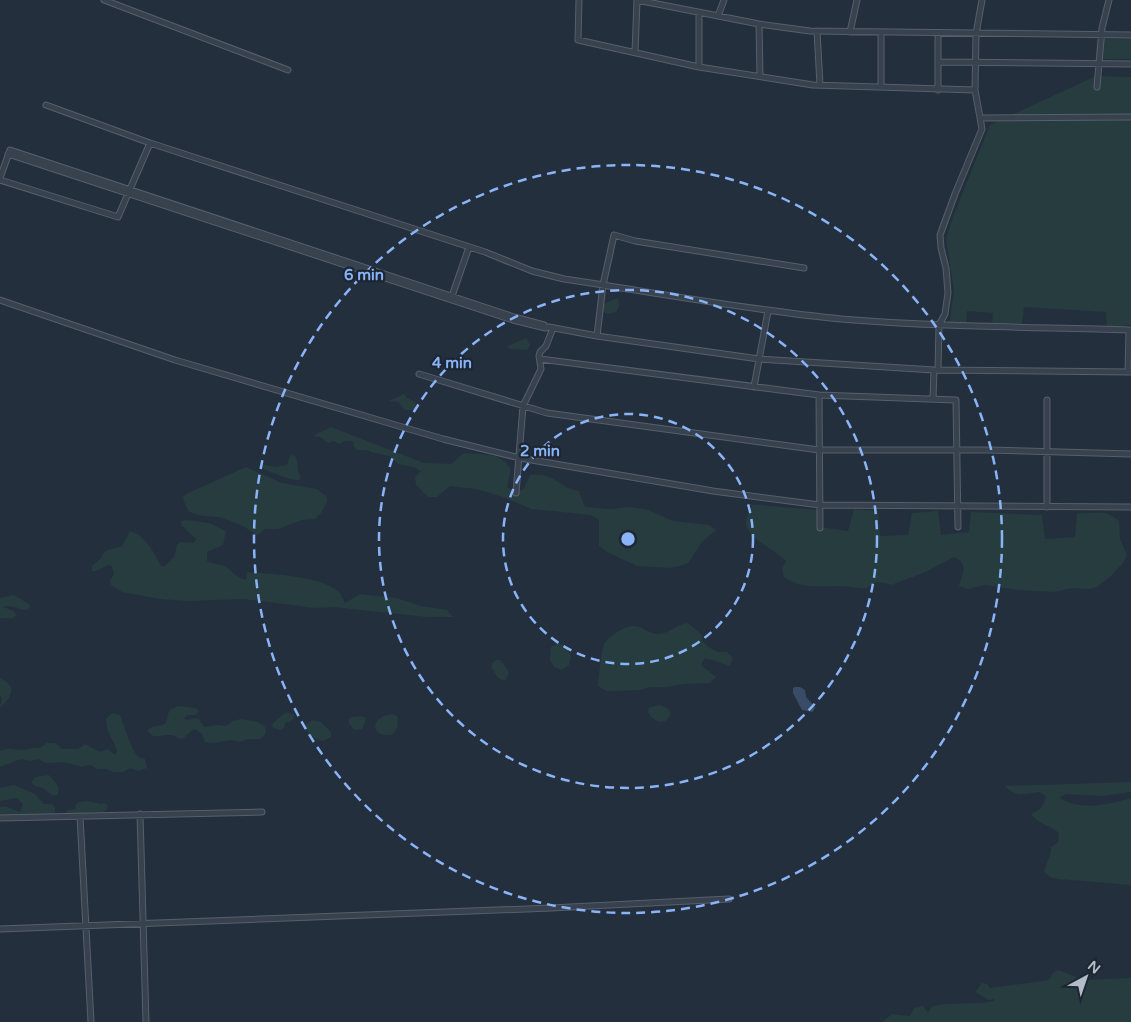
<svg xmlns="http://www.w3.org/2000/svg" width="1131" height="1022" font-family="'Varela Round',sans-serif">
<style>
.green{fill:#263c3f}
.water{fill:#394c67}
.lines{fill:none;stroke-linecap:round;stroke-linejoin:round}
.street-casing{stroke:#565f6c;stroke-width:7}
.street{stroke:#38414e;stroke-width:5}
.ring{fill:none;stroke:#8ab4f8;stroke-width:2.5;stroke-dasharray:9 6}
.centre{fill:#8ab4f8;stroke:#1d2633;stroke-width:2.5}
.ring-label{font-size:15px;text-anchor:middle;font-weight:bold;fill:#8ab4f8;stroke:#1d2633;stroke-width:4.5;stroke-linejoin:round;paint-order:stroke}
</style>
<rect width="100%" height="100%" fill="#242f3e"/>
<!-- green -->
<path class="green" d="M1104,39h27v20h-28z
M1096,76l35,1v248l-24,3 -1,-16 -82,-5 -2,17 -30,-1 1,-10 -26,-2 -1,12 -17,2 5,-34 -8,-52 8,-25 36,-89z
M618,298l1,7 -2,6c-6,3 -11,4 -16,-1 1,-7 10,-9 17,-12z
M526,338l4,7 -3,5 -16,-1 -5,-2z
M404,394l3,4 8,4 1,4 -2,4h-9l-7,-8 -9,-1z
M331,427l93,36 27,1 13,-11c20,2 35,-2 47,16l-4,18 7,4 9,-1 7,-15c23,-4 29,13 49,16l6,16 26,2 19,-2 18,3 25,11 36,4 7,5 -14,12 -14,21 -8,3 -9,2 -34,-2 -30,-14 -8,-6v-26l-8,-5 -59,-6 -32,-13 -24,-7 -26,-3 -13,11h-9l-12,-12 -1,-8 6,-6 -7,-4 -16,-3 -9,-8 -18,-4 -3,-2h-11l-3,-3 -1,-6h-8l-6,3 -5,-3 -6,2 -8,-6 -7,-1z
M290,455l5,1c5,7 0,14 6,20l-2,4c-9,1 -30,-9 -40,-13l2,-3 15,3 11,-2z
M246,467l36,16 35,6 10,8v5l-6,11 -6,6 -13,1 -24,9h-13l-7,6c-7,-2 -11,-8 -18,-10 -5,-2 -9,-4 -15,-6 -9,-4 -26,-1 -35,-7 -4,-4 -6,-10 -7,-15l3,-3z
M749,504l69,6 2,17 28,4 6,-22 24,2 2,25 28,-1 4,-22 26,-2 3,24 28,-3 2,-20 71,3 3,24 30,-2 2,-24c19,2 26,-6 42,8l1,18 7,16 -4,8 -12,13 -14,11 -8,2 -18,-1 -17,4 -36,-2 -33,-5 -17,4 -9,-3 5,-17 -3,-8 -7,-4 -31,16 -32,12c-11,-4 -16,-4 -24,3 -10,1 -19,-2 -28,-2 -21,0 -38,3 -55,-9l-2,-8 4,-8c-9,-10 -41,-24 -40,-39 0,-5 4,-11 6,-16z
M186,520l23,3 17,8 -3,14 -16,7v9c6,3 11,3 17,5 9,4 10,11 22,14l1,-8c24,2 71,4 89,18 5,3 7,8 9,13l15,-9 36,4 25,8 26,4 6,7h-26l-94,-10 -17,1 -73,-9 -56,2 -27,-2 -38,-7 -11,-7 -1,-4 4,-7 -2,-8 -4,-1 -12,6h-4v-5l9,-8 4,-7 17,-5 8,-15c13,2 26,24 31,35h4l9,-9 3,-12 3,-3 14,1 2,-4 -15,-14v-4z
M14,595l15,9 1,4 -3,2c-9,0 -18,-7 -24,-3l11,4 2,4 -2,3c-5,1 -9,0 -14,0v-20z
M688,623l13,11 2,8 7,6 8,4h9l6,6 -3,8 -25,-8 -4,7 15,12 -6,6 -26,1 -17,3h-18l-9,3 -25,1h-9l-8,-5c0,-5 4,-38 6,-42 5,-8 20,-18 30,-18 9,0 14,8 25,8 11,-1 18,-10 29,-11z
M558,643l8,3 5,11 -2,8 -7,5 -8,-3 -4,-7 1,-13z
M496,660h4l9,12 -3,8c-9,1 -10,-7 -15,-13l1,-4z
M0,678c19,10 11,18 0,30l2,-9 -2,-5z
M658,705c27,4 3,31 -10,7l1,-4z
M177,706l19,2 3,3 -3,4h-9l-3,3 3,2 9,-2 4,2 4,7 13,-2 9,1 7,-5 8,-2 17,3 7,5 1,6 -5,6h-13l-8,3 -9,-2 -17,3 -9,-1 -3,-8 -7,-5c-6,2 -8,8 -14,10 -3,-1 -8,-4 -11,-4 -10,-1 -16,6 -23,-5 7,-6 17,-3 19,-8 2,-4 1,-8 4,-12z
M286,712l8,3 -1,5 -8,3 -1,5 -4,2 -8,-3 1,-4z
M112,713l8,2c3,8 12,37 18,41 2,2 5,2 7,3l2,9 -9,3 -8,-3 -7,4h-9l-8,-3h-9l-7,-4 -9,2 -17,-5 -18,1 -8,-4 -8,2 -9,-2 -21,8v-16c13,-5 14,0 24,-1 6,-1 10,-3 16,-2l7,-5h9l6,6h16l7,-5 15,8 8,-3 7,6 2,-4c-4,-13 -11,-18 -11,-32z
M392,714l5,2c1,8 2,14 -6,19 -8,0 -15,0 -16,-10 3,-7 9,-10 17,-11z
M362,716l4,2 -2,7 -2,4 -8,1 -5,-7v-4l3,-2z
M312,720l9,2 10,10v5l-8,4c-8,-2 -17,-6 -17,-16z
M49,775c5,7 13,11 8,20l-4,1 -10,-8 -8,-2 -3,-3 1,-4 3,-2z
M1131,782v10l-30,4 -35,-2 -7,4c23,13 48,7 72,0v87l-72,-6 -9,-2 -6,-6 6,-16 1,-8 7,-5 1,-9c-11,-9 -20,-8 -28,-19 9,-4 13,-8 15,-18l-7,-4c-15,2 -22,6 -34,-6z
M14,785l21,9 9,10h8l3,3v5c-7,5 -13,1 -20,4l-35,4v-13c12,-1 11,3 20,5l3,-8 -6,-6 -17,3v-13z
M88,801l13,3 4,-1 3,3 -1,4 -4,2h-12l-12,4 -13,-2 2,-4 8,-1 -1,-4 4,-3z
M1058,970l27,10 46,-2v44h-249l10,-8 18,2 4,-8 9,-2 5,7 4,-7c20,-4 41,-1 62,-5v-2l-5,1 -14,-8 7,-9 5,1 3,4 53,-7 6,-1 4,-7z"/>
<!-- water -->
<path class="water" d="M795,687h5l5,3 1,7 9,10 -2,5 -11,-2 -9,-17v-5z"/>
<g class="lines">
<!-- street casing -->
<g class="street-casing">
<path id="street" d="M104,0l184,70
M579,0l-1,40 121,27 114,18 162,5
M637,0l122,24 51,7 321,4
M718,16l6,-16
M759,24l1,51
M817,31l3,54
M850,32l7,-32
M635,52l2,-52
M939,62l192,2
M699,67v-54
M881,87v-55
M1097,87l5,-59 7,-28
M938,90v-57
M46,105l104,38 335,109 47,19 32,8c93,14 185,31 277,40 96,8 192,8 288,11l-1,42
M980,118l151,-1
M8,154l505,166 32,8 4,-1 48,9 162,23 175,11 197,2
M0,178l10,-28 504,167 30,8
M0,180l118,37 32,-74
M451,299l18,-52
M0,300l175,60 268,79 77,19 193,33 107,14 311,2
M597,336l6,-51 11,-50 21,6 169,27
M540,359l279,36 137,5 2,127
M938,370l1,-45 6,-11 3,-21 -2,-25 -5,-20 -1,-13 15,-41 27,-65 -7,-39 1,-56 6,-34
M419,374l128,39 272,37h170l142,4
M754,387l14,-76
M819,395l1,133
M933,399l1,-29
M516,493l7,-87 18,-37 -2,-13 1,-4 6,-6 7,-18
M1047,507v-107
M140,814l6,208
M80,816l11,206
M0,818l262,-6
M0,929l551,-21 178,-9"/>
</g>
<!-- street -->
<use href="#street" class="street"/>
</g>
<!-- distance rings -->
<g class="ring">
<circle cx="628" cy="539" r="125"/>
<circle cx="628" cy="539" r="249"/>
<circle cx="628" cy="539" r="374"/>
</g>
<circle cx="628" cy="539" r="8" class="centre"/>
<g class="ring-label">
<text x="364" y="280">6 min</text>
<text x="452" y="368">4 min</text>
<text x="540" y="456">2 min</text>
</g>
<!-- north arrow -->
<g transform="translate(1086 977) rotate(40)" stroke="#1d2633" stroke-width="4" paint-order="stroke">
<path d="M0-4L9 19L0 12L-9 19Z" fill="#b4bcc9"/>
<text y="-8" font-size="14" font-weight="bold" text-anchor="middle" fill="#b4bcc9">N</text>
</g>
</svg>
